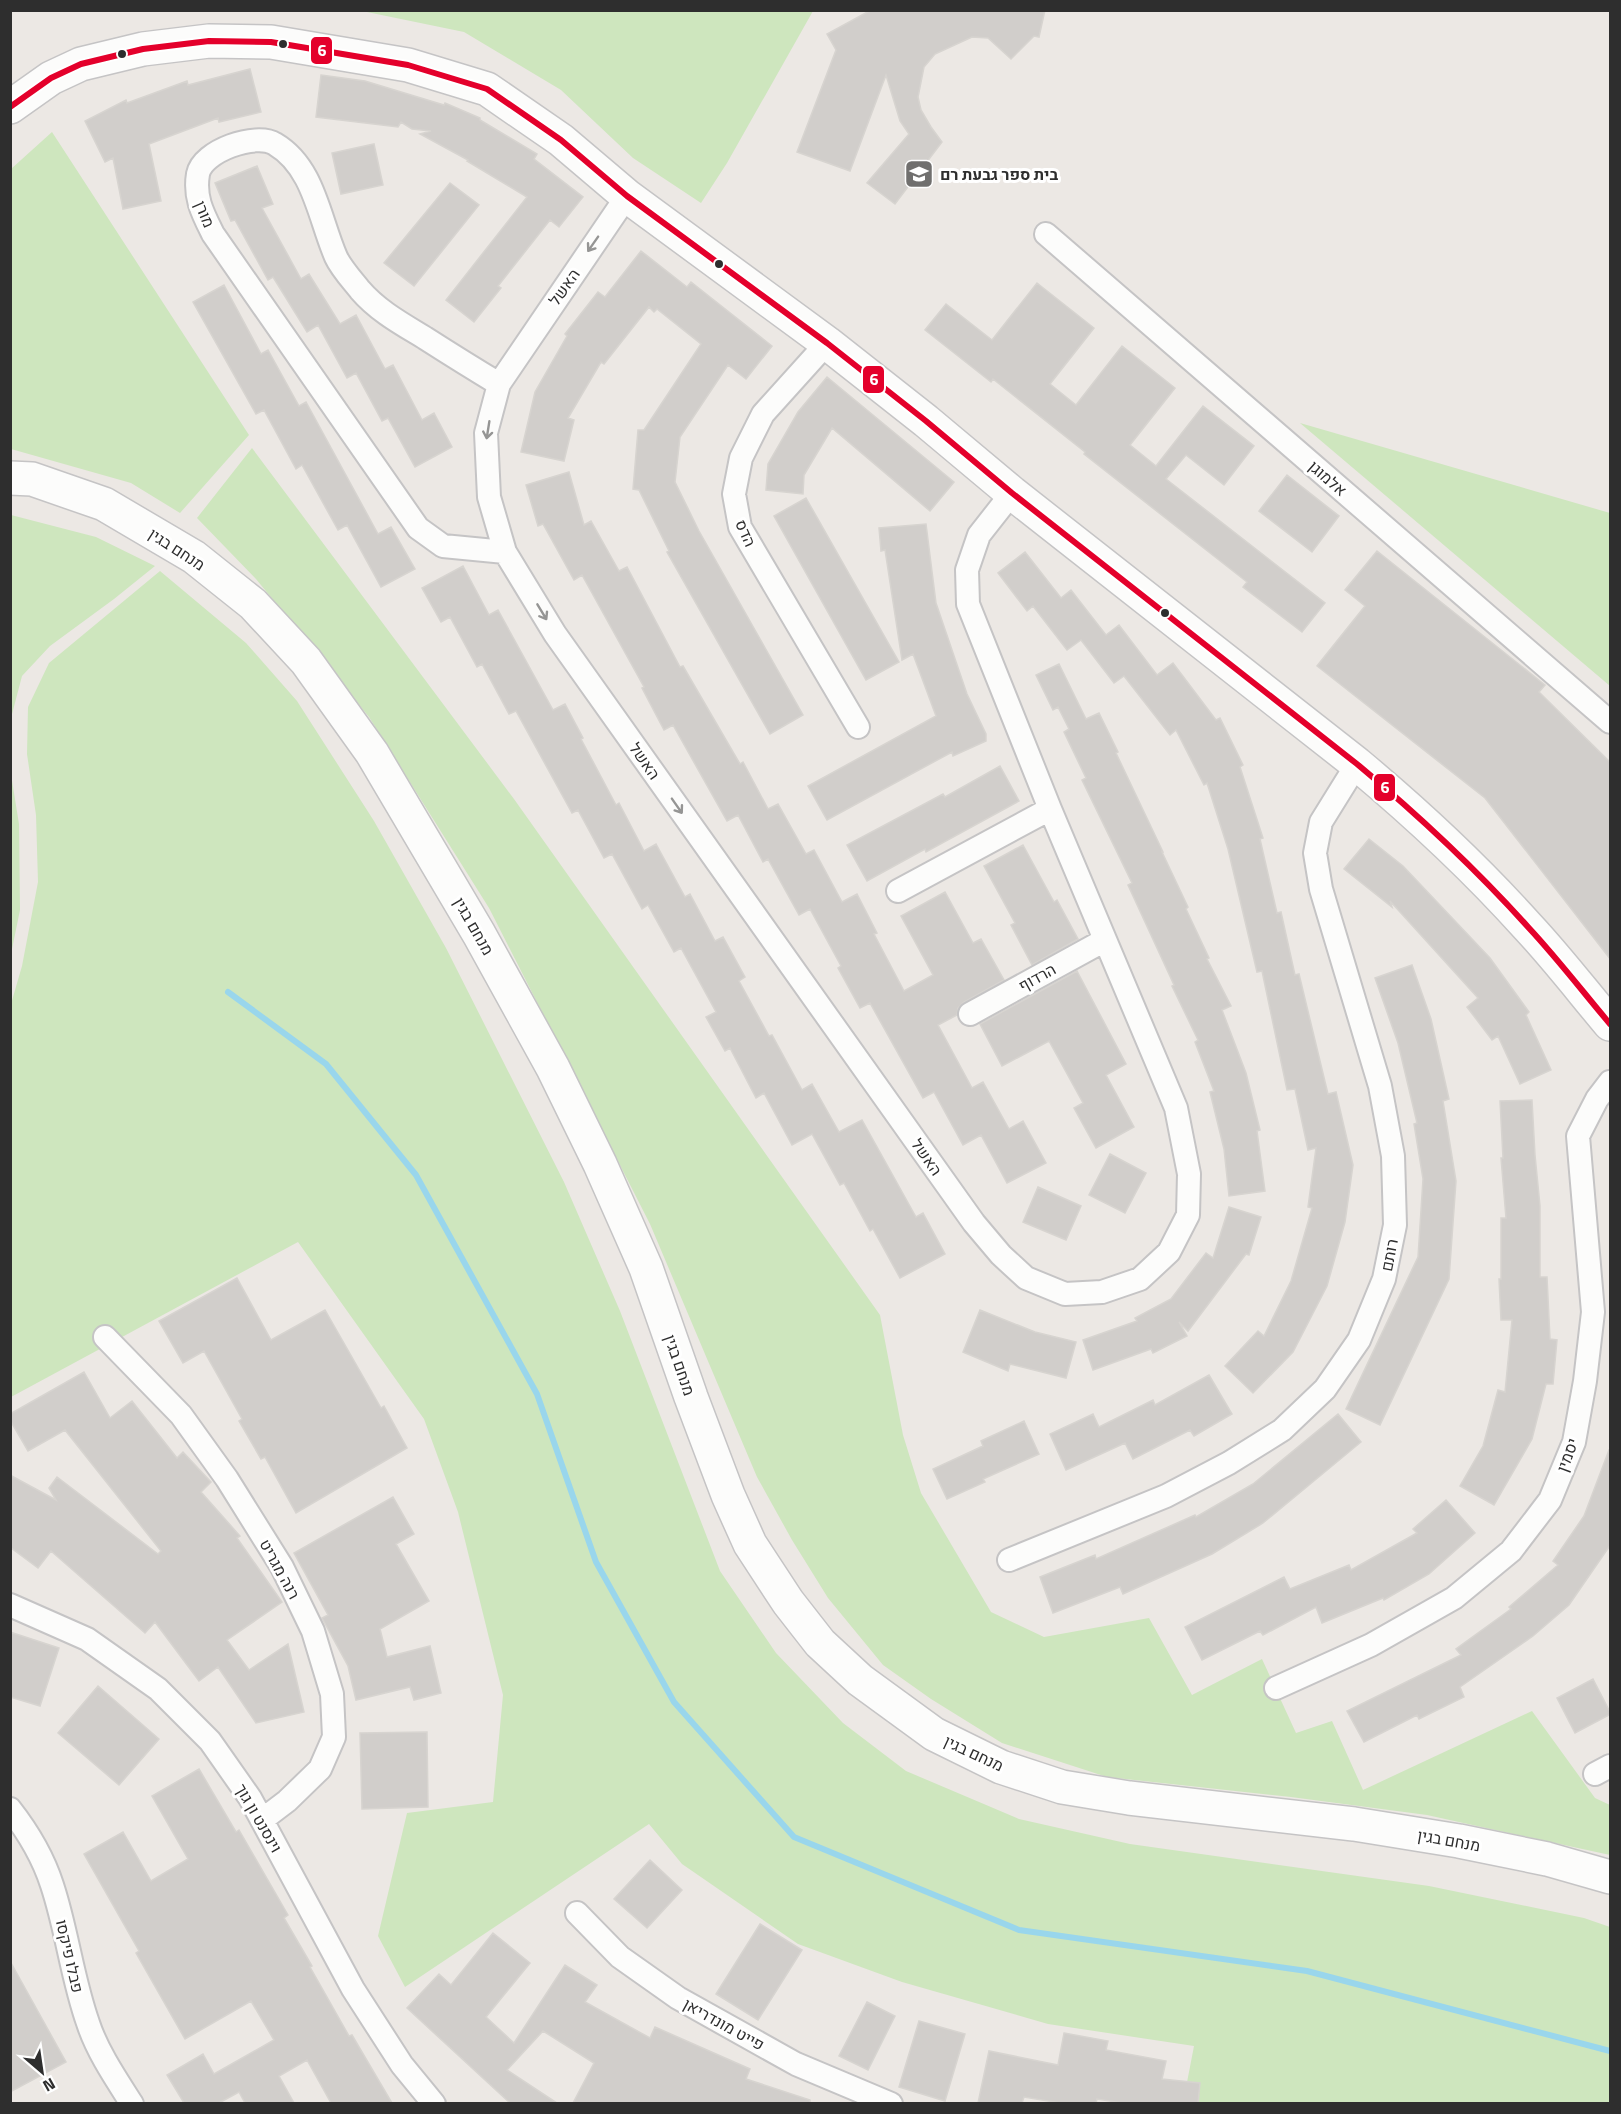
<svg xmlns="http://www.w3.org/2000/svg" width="1621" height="2114" font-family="'Titillium Web',Heebo,sans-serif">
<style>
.green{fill:#cee6be}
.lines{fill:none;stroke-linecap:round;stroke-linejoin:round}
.stream{stroke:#99d6ec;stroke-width:6}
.building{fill:#d1cecb;stroke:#d7d4d0;stroke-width:1.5}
.street-casing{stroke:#c5c4c5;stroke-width:26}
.secondary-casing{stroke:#c5c4c5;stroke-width:36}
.street{stroke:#fcfcfb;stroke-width:22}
.secondary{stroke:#fcfcfb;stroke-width:33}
.bus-1-casing{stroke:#fff;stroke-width:10}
.bus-1{stroke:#e4002b;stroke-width:6}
.oneway{stroke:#959594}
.bus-dot{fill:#2e2e2e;stroke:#fff;stroke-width:2}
.labels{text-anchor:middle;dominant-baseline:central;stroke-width:6;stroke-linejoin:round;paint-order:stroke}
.poi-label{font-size:16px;font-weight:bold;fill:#2e2e2e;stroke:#fff;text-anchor:start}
.street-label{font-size:16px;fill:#2e2e2e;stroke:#fff}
.line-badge{stroke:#fff;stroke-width:2}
.badge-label{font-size:16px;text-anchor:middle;font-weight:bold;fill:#fff}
</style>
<rect width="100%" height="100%" fill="#ece8e4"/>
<!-- green -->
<path class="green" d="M362,11l451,-1v1l-86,152 -26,40 -68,-45 -72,-68 -97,-58z
M52,132l197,303 -69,78 -49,-30 -120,-34v-280z
M1300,423l310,90v173z
M252,448l262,351 366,516 23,120 18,58 70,119 53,25 105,-19 43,77 70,-36 34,74 36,-12 31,69 169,-79 63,87 15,7v50l-183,-40 -136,-18 -184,-20 -105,-34 -71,-44 -48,-34 -55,-67 -36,-58 -35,-63 -107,-253 -161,-316 -120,-191 -113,-138 -59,-61z
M11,515l85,22 59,29 -41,33 -64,47 -28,30 -11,42z
M160,571l86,72 51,58 77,120 72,127 118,234 56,129 100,260 56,82 67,70 63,48 113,48 111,25 299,42 155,32 26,9v176h-427l11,-57 -146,-22 -146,-42 -104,-38 -116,-80 -33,-40 -244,163 -27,-51 29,-123 86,-11 10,-107 -45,-183 -34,-93 -126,-177 -287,155v-393l11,-38 16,-84 -2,-67 -9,-61 1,-47 21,-44z
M10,768l9,56 1,86 -9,44z"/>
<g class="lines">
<!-- stream -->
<path class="stream" d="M228,992l98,72 90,111 121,219 59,168 78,140 120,135 225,93 288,41 303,80"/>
</g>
<!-- building -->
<path class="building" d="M871,10h174l-6,27 -5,-1 -23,23 -23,-21 -16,-1 -37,17 -11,13 -6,30 3,13 10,17 11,15 -47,62 -28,-21 42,-49 -9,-13 -14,-46 -36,96 -53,-19 39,-102 -9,-16z
M250,69l11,43 -42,10 -1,-4 -69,26 12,57 -38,8 -10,-51 -8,4 -20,-41 41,-21 1,3 60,-22 1,4z
M321,75l44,6 79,24 1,-2 35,15v2l57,34 -3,5 49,38 -24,30 -9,-7 -52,66 3,2 -27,34 -28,-22 81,-103 -60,-36 1,-1 -48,-26 11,-3 -19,-2 -11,-7 -3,5 -82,-10z
M374,144l9,41 -42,9 -9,-41z
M257,166l16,38 -11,4 39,71 8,-5 31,50 16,-9 29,54 8,-4 29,55 12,-7 18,34 -37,20 -27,-49 -6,3 -26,-48 -9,5 -29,-53 -11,7 -34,-55 -5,3 -33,-60 -4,1 -16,-38z
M450,183l29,22 -65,81 -30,-23z
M641,251l46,36 4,-5 81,64 -26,33 -18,-14 -48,72 -5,45 24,49 104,184 -33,19 -103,-182 2,-1 -30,-61 -6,-1 5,-59h6l57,-86 -44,-35 -3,3 -5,-5 -45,57 -3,-2 -33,56 6,2 -10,41 -43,-9 14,-60 32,-56 -2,-2 33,-42 7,5z
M1037,283l57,45 -44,56 26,21 46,-59 53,42 -45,57 26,21 47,-60 51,40 -30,39 -38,-30 -20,24 159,124 -23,29 -59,-45 4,-5 -163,-128 1,-2 -92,-73 -2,3 -66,-52 21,-26 46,36z
M224,285l37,69 7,-4 31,56 7,-4 72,132 13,-7 24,42 -34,18 -34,-62 -9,5 -36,-65 -6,4 -32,-59 -8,4 -63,-112z
M827,377l127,105 -24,29 -98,-83 -28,47 -1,19 -37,-4 2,-26 30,-52z
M569,472l15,53 7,-4 28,50 8,-4 53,100 3,-1 57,98 3,-2 25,47 10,-5 28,50 8,-4 28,52 15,-8 20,39 -3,1 30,57 29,-16 -32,-59 44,-24 28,51 8,-4 23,41 -40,22 -6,6 -1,7 -19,10 34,63 11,-6 26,47 14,-8 23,42 -39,20 -26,-48 -18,10 -29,-53 -11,6 -53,-95 -10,5 -22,-40 3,-2 -31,-57 -11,6 -31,-56 -5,3 -25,-47 -11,6 -54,-96 -9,5 -22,-42 2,-1 -62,-112 -8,5 -31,-56 -5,2 -12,-41z
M1287,475l52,41 -27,36 -53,-41z
M806,498l93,164 -33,18 -92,-164z
M926,524l10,79 31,91 19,40v7l-33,15 -1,-4 -125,68 -19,-34 128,-70 -23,-62 -11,6 -17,-110 -4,1 -2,-23z
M1377,551l168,134 -6,7 72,71v197l-126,-162 -168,-132 48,-60 -20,-16z
M1025,552l36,46 10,-8 35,45 13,-10 38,50 16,-12 43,57 4,-2 23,47 -3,2 23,71 -3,1 17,74 4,-1 14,63 4,-1 29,120 8,-2 17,73 -8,57 -18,64 -34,66 -40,41 -28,-27 33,-35 6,5 27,-55 21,-73 -4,-1 8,-59 -8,2 -13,-61 -8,1 -25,-119 -5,1 -29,-123 -21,-66 -3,2 -28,-55 -6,5 -46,-59 -10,7 -33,-43 -14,10 -34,-44 -6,5 -29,-38z
M463,566l26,49 9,-5 55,100 12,-6 18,34 -2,1 35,66 3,-2 25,48 12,-7 29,53 5,-3 25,47 8,-4 22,40 -6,4 30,55 3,-1 30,55 10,-6 27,48 23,-12 54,97 7,-4 22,41 -45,24 -27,-49 -3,2 -26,-48 -4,2 -28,-51 -20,11 -28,-52 -8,5 -26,-50 -5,3 -19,-34 10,-5 -35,-64 -7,4 -26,-47 -6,4 -30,-55 -8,4 -26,-48 -6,3 -56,-102 -7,3 -27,-50 -5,3 -27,-50 -9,5 -19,-34z
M1059,664l27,55 13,-6 19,39 -2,1 47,99h-1l26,55 -2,2 23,49 -2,1 24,47 -9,4 24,63 14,57 -3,1 8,60 -36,5 -5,-47 -14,-57 4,-1 -19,-49 3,-2 -26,-54 2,-1 -46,-100 4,-2 -50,-103 4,-2 -22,-46 5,-3 -11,-22 -5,3 -17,-35z
M1000,766l19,35 -93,51 -1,-3 -58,32 -20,-36 96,-51 2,3z
M1369,839l34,27 87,92 39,54 -3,3 25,55 -31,14 -22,-48 -6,4 -25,-33 11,-9 -88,-97 2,6 -48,-38z
M1023,845l31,57 3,-2 21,39 -46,26 -21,-40 4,-2 -31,-57z
M1412,965l19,54 18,80 -6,2 13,80 -7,98 -69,146 -34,-16 72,-152 5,-78 -9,-55 3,-1 -19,-80 -23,-65z
M1077,971l49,93 -20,11 28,52 -38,21 -22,-40 9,-5 -34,-62 -47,25 -22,-42z
M1532,1100l3,55 5,51v71h7l3,62 7,1 -4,44h-7l-14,55 -38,66 -34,-19 23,-40 15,-56 7,2 7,-72h-11l-2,-41h2v-61h5l-5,-60h2l-3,-57z
M1110,1154l36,19 -21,40 -36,-18z
M1038,1187l43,19 -15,34 -43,-18z
M1229,1207l32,10 -12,38 -3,-1 -58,77 -9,-9 8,14 -34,17 -2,-4 -58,21 -10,-30 54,-19 -2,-3 36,-19 35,-46 7,5z
M237,1278l34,62 54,-30 56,98 3,-2 23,42 -111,65 -31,-56 -4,2 -22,-38 3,-2 -38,-68 -21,12 -24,-42z
M980,1310l55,22 41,10 -10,36 -56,-14 -2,7 -45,-19z
M84,1372l26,46 22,-17 45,57 6,-6 28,30 -10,10 39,44 -3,2 45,64 -55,38 22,30 39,-26 16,68 -48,11 -38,-56 -19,14 -44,-59 -10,11 -94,-82 -13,17 -28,-21v-72l46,25 -7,-12 8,-11 101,77 3,-3 -96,-121 -37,21 -18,-31v-6z
M1209,1375l23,39 -38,22 -4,-6 -57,29 -8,-16 -59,27 -16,-36 43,-20 6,13 54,-27 2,5z
M1338,1414l23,28 -98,81 -51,31 -89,40 -3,-7 -67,26 -13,-36 55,-22 1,4 99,-44 1,2 57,-33z
M1024,1421l15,33 -56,25 2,3 -38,17 -14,-30 50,-23 -2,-5z
M1609,1450l2,1v93l-42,61 -36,31 -73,51 4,10 -45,22 -2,-4 -53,27 -17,-31 114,-56 -5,-6 55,-40 -2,-2 49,-42 -5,-4 31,-45z
M393,1497l21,37 -18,10 33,57 -49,28 7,28 43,-11 11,47 -27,7 -4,-13 -54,13 -8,-34 -26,-48 6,-3 -34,-62z
M1446,1500l29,33 -46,41 -45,26 -1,-2 -61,25 -6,-16 -53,28 -3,-4 -58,29 -17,-33 99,-50 6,12 59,-24 2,5 66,-37 -4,-4z
M10,1632l49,16 -19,58 -30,-9z
M1593,1679l18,35 -36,19 -18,-35z
M98,1686l61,53 -40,46 -61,-52z
M427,1732l1,75 -66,2 -2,-76z
M199,1769l37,63 3,-2 49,85 -4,3 28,48 -2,1 39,69 3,-1 40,68h-61l-24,-43 -28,16 15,27h-49l-6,-11 -20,11h-35l-17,-28 36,-21 11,20 60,-34 -23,-39 -66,38 -49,-86 3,-2 -55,-97 39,-22 28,49 37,-22 -36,-63z
M650,1860l32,30 -35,38 -33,-29z
M760,1924l42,26 -44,70 -42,-26z
M493,1933l37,30 -44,54 28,26 51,-78 32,20 -12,17 65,36 5,-11 95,42 -4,10 64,21v3h-237l21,-40 -51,-32 -36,39 50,33h-47l-103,-95 32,-34 12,11z
M10,1961l56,101 -56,30z
M867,2002l28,14 -27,54 -29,-14z
M919,2021l46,13 -20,67 -46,-14z
M1064,2033l44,8 -2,9 60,11 -4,18 38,4 -2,20h-76l-25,-4 -1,4h-36l-36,-6 -2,6h-44l11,-52 69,14z"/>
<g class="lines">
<!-- street casing -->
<g class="street-casing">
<path id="street" d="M627,196l-128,188 -13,49 3,64 16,55 50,82 419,589 27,32 25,23 39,16 37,-2 38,-13 29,-27 19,-37 1,-41 -13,-66 -126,-299 -82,-205 -1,-34 12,-35 33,-42
M1046,234l564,488
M827,343l-64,71 -22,44 -7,36 6,33 118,200
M499,384c-25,-15 -49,-30 -74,-46 -23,-14 -47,-27 -65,-48 -8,-10 -19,-22 -24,-33 -17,-39 -22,-90 -61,-113 -19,-12 -73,7 -77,30 -4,24 5,40 15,60l205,294 25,18 62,6
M898,891l152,-82
M970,1014l135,-74
M105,1337l76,78 46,64 55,88 31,64 19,63 2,43 -14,32 -33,32 -25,19
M1009,1560l157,-64 63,-33 53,-33 43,-41 34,-49 25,-61 11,-54 -2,-69 -13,-70 -59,-197 -6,-36 6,-31 36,-58
M10,1605l77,34 71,50 52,52 40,57 103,191 49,76 32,39
M1276,1688l95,-43 83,-47 57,-47 39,-51 24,-58 11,-61 8,-69 -15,-176 19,-37 13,-17
M1595,1774l15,-8
M10,1809c18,23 33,48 42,76 15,45 20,93 36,138 9,28 28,56 44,81
M577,1913l43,44 58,41 118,66 95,40"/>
</g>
<!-- secondary casing -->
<g class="secondary-casing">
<path id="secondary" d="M10,107l41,-29 30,-14 62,-15 66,-8 62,1 137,23 79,24 74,51 66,56 200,147 99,78 86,72 345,271c60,50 118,104 171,163 29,31 55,65 82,97
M10,478l22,1 72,25 90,53 59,47 53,57 66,92 107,181 74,134 47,96 46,104 45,129 37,98 22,49 38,58 32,41 40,37 74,54 67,33 61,20 67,11 225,26 105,17 88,18 63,18"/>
</g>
<!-- street -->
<use href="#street" class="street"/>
<!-- secondary -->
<use href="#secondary" class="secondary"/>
<!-- bus-1 casing -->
<g class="bus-1-casing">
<path id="bus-1" d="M10,107l41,-29 30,-14 62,-15 66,-8 62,1 137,23 79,24 74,51 66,56 200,147 99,78 86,72 345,271c60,50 118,104 171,163 29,31 55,65 82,97"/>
</g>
<!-- bus-1 -->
<use href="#bus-1" class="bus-1"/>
</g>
<!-- one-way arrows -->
<defs><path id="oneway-shaft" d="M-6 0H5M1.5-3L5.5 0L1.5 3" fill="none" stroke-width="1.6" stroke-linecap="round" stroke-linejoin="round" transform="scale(1.5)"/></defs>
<g class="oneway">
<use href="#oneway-shaft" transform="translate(593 244) rotate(125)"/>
<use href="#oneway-shaft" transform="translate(488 430) rotate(99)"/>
<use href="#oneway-shaft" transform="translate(542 612) rotate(59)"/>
<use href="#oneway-shaft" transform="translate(677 806) rotate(55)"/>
</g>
<!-- icons -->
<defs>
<g id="school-square" transform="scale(1.5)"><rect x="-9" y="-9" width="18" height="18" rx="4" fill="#706f6e" stroke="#fff"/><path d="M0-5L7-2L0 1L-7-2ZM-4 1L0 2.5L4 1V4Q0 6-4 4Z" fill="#fff"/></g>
</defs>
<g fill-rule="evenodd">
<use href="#school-square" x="919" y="174"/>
</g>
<!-- markers -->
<g class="bus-dot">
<circle cx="283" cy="44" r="5"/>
<circle cx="122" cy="54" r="5"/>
<circle cx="719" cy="264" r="5"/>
<circle cx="1165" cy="613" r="5"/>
</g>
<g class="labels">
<!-- poi labels -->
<g class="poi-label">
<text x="940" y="174">בית ספר גבעת רם</text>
</g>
<!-- street labels -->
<g class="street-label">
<text transform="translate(205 214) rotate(67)">מורן</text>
<text transform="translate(564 287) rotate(-55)">האשל</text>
<text transform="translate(1328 478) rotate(41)">אלמוגן</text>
<text transform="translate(746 533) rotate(66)">הדס</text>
<text transform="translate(177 549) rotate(33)">מנחם בגין</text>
<text transform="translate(645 761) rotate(55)">האשל</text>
<text transform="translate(474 926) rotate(60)">מנחם בגין</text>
<text transform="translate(1037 977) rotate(-29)">הרדוף</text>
<text transform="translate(927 1157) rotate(55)">האשל</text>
<text transform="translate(1389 1255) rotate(-79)">רותם</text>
<text transform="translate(680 1365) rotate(71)">מנחם בגין</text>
<text transform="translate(1567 1455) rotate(-70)">יסמין</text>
<text transform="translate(280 1569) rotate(61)">רנה מגריט</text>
<text transform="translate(974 1753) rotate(25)">מנחם בגין</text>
<text transform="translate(259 1818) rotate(60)">וינסנט ון גוך</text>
<text transform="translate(1449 1840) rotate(10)">מנחם בגין</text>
<text transform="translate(70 1956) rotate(77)">פבלו פיקסו</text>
<text transform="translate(724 2024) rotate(29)">פייט מונדריאן</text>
</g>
</g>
<g class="line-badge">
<rect x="310" y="36" width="23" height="29" rx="6" fill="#e4002b"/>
<rect x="862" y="365" width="23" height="29" rx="6" fill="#e4002b"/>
<rect x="1373" y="773" width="23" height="29" rx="6" fill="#e4002b"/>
</g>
<g class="badge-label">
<text x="322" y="56">6</text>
<text x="874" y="385">6</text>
<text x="1385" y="793">6</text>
</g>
<!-- border -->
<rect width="1621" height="2114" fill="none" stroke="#2e2e2e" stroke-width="24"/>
<!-- north arrow -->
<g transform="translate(42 2072) rotate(151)" stroke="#ffffff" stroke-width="4.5" paint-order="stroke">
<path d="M0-4.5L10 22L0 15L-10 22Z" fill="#2e2e2e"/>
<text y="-9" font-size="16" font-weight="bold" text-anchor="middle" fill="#2e2e2e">N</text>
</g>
</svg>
